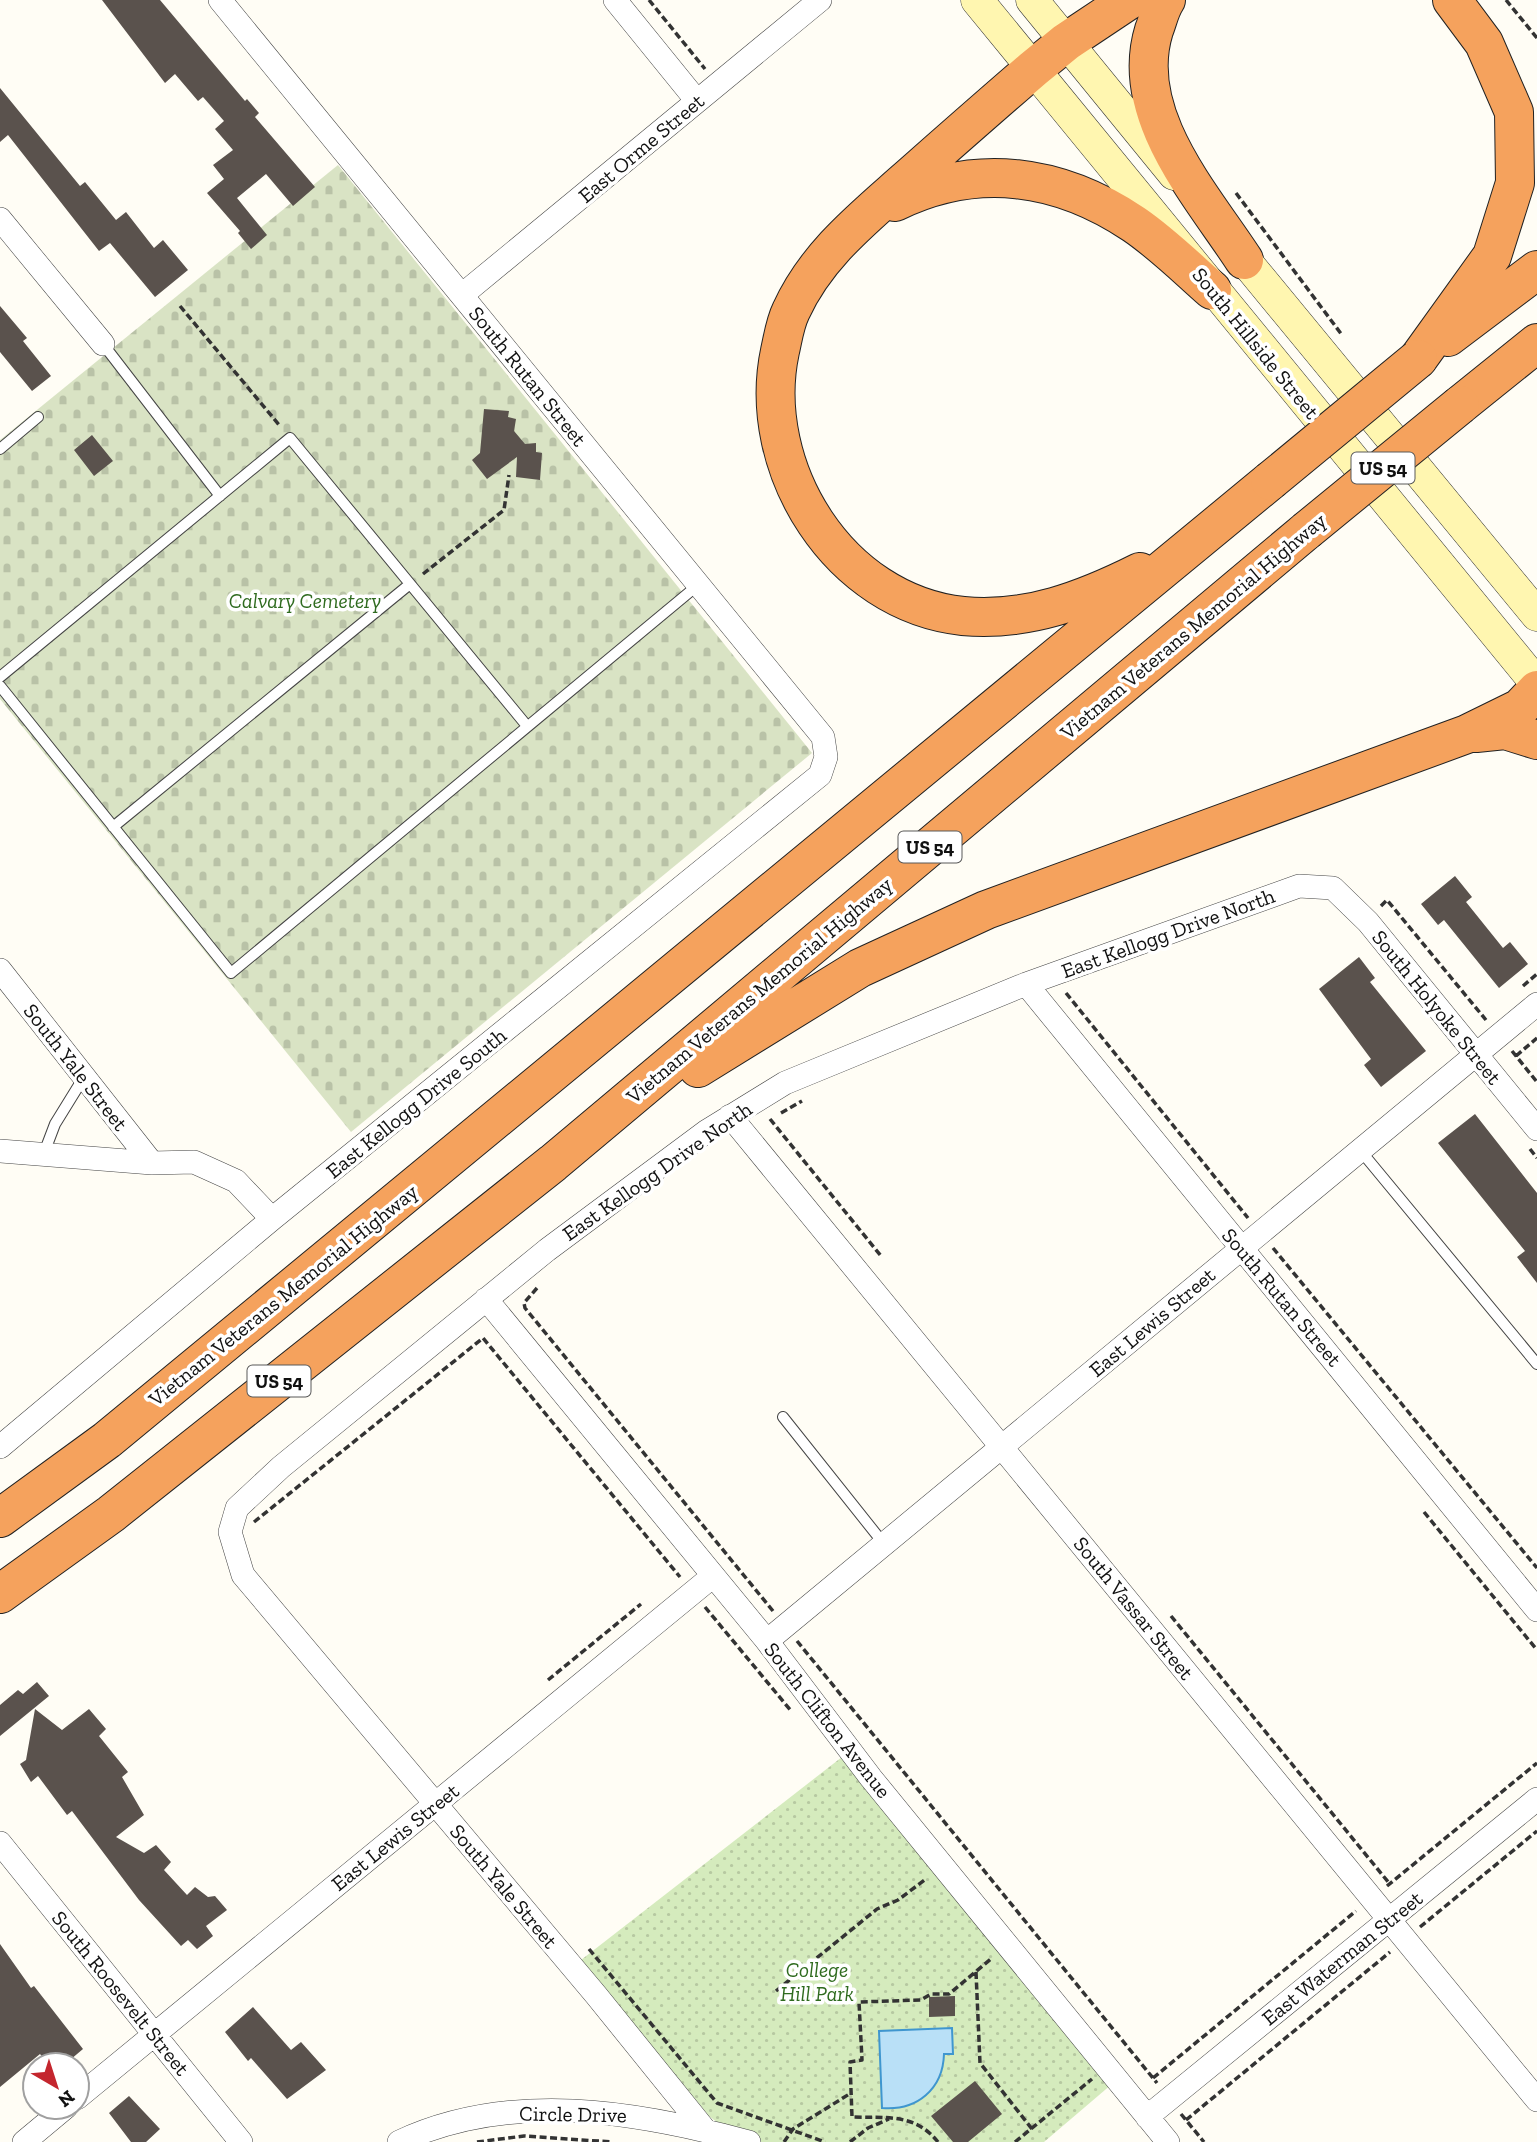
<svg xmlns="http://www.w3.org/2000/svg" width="1537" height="2142" font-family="'Zilla Slab',serif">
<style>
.cemetery{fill:url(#cemetery-stones)}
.park{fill:url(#park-dots)}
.water{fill:#b9e0f7;stroke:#3f96cf;stroke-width:2}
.building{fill:#5a524d}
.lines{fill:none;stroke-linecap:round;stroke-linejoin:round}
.service-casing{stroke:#444;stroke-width:12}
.minor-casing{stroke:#444;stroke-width:24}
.secondary-casing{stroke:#333;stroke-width:33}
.motorway-casing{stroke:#222;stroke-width:40}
.path{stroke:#333;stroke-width:3.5;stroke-dasharray:7 3.5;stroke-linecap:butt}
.service{stroke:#fff;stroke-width:10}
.minor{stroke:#fff;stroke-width:23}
.secondary{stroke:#fff6b0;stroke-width:32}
.motorway{stroke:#f5a25d;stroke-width:38}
.motorway-bridge-casing{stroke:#222;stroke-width:40;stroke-linecap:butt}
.motorway-bridge{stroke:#f5a25d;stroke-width:38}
.labels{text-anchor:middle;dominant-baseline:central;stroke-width:7;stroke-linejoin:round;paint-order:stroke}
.shield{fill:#fff;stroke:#585858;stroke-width:2}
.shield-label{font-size:19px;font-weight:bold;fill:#111}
.street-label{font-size:21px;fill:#111;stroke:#fff}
.park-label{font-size:21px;font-style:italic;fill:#2f6b1f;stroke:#fff}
</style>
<defs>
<pattern id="cemetery-stones" width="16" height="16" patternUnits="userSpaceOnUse" patternTransform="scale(1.75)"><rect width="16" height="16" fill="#d9e3c4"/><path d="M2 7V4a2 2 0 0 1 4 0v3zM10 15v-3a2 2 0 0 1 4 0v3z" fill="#b9c2a7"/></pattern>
<pattern id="park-dots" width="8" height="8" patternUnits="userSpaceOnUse" patternTransform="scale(1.75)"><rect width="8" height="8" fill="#d5ebbd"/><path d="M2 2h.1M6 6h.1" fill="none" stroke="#b6c8a1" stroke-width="1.8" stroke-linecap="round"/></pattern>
</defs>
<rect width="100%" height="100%" fill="#fffdf5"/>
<!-- cemetery -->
<path class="cemetery" d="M338,165l474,588 -461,379 -351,-433v-259z"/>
<!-- park -->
<path class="park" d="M842,1757l270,327 -68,58h-302l-33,-26 -128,-156z"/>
<!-- water -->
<path class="water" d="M952,2028l1,26h-9c-1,35 -27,57 -62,54l-3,-77z"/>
<!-- building -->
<path class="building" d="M102,0h58l85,101 2,-2 12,14 -4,4 60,70 -22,19 -27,-32 -29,24 30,37 -16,14 -13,-16 2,-2 -33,-38 17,-14 -11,-14 20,-15 -18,-21 9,-8 -21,-24 -5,4 -23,-27 -10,9z
M0,88l80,98 5,-4 31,38 10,-8 28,36 9,-8 25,30 -33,27 -45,-54 -11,8 -91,-116 -8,7z
M0,306l27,32 -4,3 28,35 -19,15 -32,-39z
M484,409l25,2 -1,6 8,2 -2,12 11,13 11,-1v9l6,1 -2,27 -24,-3 1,-20 -30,22 -15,-19 8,-7z
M92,435l21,26 -19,15 -20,-26z
M1455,876l17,21 -6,5 37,46 7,-6 18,22 -29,24 -55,-68 -6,5 -17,-21z
M1359,957l16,21 -5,4 56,69 -45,36 -17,-22 7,-6 -52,-70z
M1475,1114l62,79v90l-20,-26 8,-6 -87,-108z
M37,1682l12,14 -49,40v-31l18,-15 5,4z
M35,1709l27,21 27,-21 17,20 -7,7 29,36 -6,5 22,38 -28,22 28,16 12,-8 15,17 -7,8 23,25 8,-8 13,10 7,-1 12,14 -21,16 7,10 -16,13 -9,-9 -7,6 -42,-46 -67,-89 -5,4 -29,-39 -7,6 -11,-18 6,-4z
M0,1944l31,44 3,-2 49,63 -19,16h-15l-9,-11 -40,33z
M955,1996v20l-26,1v-20z
M253,2007l38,43 10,-8 25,28 -39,29 -36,-41 -3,3 -23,-29z
M975,2081l27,33 -34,28h-15l-22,-26z
M129,2096l31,33 -14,13h-15l-22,-29z"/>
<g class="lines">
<!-- service casing -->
<g class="service-casing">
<path id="service" d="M103,344l117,152
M0,449l38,-32
M0,677l290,-239 237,288
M0,686l231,287 467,-388
M113,827l297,-243
M1360,1150l177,214
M44,1153l11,-29 29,-47
M783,1417l101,127"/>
</g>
<!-- minor casing -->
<g class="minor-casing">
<path id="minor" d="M615,0l82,101
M0,219l103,125
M462,295l358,-295
M0,970l152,193
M1026,984l511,626
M730,1116l807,984
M0,1151l152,12 42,-1 42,19 36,38
M486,1299l281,342 104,137 297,364
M0,1447l272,-228 548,-444 6,-18 -3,-20 -603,-737
M767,1641l770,-637
M0,1843l241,299
M77,2098l636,-522
M1147,2117l390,-318
M705,2130l-109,-135 -353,-420 -13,-43 7,-24 44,-41 266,-217 160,-119 78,-48 241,-99 273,-98 34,2 35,34 169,207
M24,2142l42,-35
M399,2142c110,-52 237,-31 350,0"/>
</g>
<!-- secondary casing -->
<g class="secondary-casing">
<path id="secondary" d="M977,0l560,684
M1032,0l142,174
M1229,241l308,374"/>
</g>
<!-- motorway casing -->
<g class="motorway-casing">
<path id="motorway" d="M1129,0l-63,42 -33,27c-43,37 -86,75 -128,112 -44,39 -89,75 -114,130 -6,12 -8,27 -11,40 -25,117 59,252 183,265 64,6 121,-16 177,-44
M1166,0c-6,9 -8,20 -12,30 -26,84 47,164 90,230
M895,202c82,-40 164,-28 239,22 28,19 53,44 78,66
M1448,337l89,-67
M1418,359l74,-103 23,-73 -1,-71 -30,-69 -32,-43
M1460,405l77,-62
M1476,733l29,-3 32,10
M698,1068l162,-100 126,-58 481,-176 53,-26 17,-18
M0,1518l107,-78 1163,-959
M0,1594l111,-80 442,-351 753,-632"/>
</g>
<!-- path -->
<path class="path" d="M649,0l56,69
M1506,0l31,38
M1236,193l106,142
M180,306l100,120
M423,574l81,-64 5,-35
M1381,906l6,-6 99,120
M1523,986l14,-12
M1066,993l182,225
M1512,1051l25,31
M1516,1056l21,-18
M781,1113l21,-12
M770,1119l111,137
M1530,1149l7,9
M1273,1248l264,320
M537,1288l-13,15 1,5 248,303
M1424,1512l113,138
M254,1522l229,-184 197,239
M705,1607l87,105
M1171,1616l218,267
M797,1641l360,442
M548,1680l93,-76
M1387,1886l150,-123
M1420,1927l117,-96
M589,1949l128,154 108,39
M976,1972l4,91 52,66
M776,1991l101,-82 21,-9 28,-21
M1153,2078l203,-167
M1181,2114l23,28
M1186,2120l204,-168
M477,2142l47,-6 88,6
M784,2142l9,-13 58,-36
M850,2142l18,-14 21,-9
M938,2142c-23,-29 -52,-24 -86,-25l-2,-55 12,-2 -3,-58 62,-2 10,-6h18l43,-36
M1015,2142l77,-63"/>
<!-- service -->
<use href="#service" class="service"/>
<!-- minor -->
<use href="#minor" class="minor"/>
<!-- secondary -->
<use href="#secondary" class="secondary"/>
<!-- motorway -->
<use href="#motorway" class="motorway"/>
<!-- motorway-bridge casing -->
<g class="motorway-bridge-casing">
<path id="motorway-bridge" d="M1270,481l148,-122
M1306,531l154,-126"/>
</g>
<!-- motorway-bridge -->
<use href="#motorway-bridge" class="motorway-bridge"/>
</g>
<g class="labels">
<!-- shield labels -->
<g class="shield">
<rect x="1351.5" y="452.5" width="63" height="31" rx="5"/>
<rect x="898.5" y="831.5" width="63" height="31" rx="5"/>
<rect x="247.5" y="1365.5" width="63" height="31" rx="5"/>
</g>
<g class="shield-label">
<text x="1383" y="468">US 54</text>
<text x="930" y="847">US 54</text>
<text x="279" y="1381">US 54</text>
</g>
<!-- street labels -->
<g class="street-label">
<text transform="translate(641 148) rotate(-40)">East Orme Street</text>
<text transform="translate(1256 343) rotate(51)">South Hillside Street</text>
<text transform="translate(528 376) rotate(51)">South Rutan Street</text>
<text transform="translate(1193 626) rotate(-40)">Vietnam Veterans Memorial Highway</text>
<text transform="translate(1168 933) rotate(-20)">East Kellogg Drive North</text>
<text transform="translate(759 990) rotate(-40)">Vietnam Veterans Memorial Highway</text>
<text transform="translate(1437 1007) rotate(51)">South Holyoke Street</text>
<text transform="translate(76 1067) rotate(52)">South Yale Street</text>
<text transform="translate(416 1103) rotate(-39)">East Kellogg Drive South</text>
<text transform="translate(657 1171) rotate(-35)">East Kellogg Drive North</text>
<text transform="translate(283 1295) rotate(-39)">Vietnam Veterans Memorial Highway</text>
<text transform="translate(1282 1297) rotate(50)">South Rutan Street</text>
<text transform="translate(1152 1322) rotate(-40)">East Lewis Street</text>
<text transform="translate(1134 1608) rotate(51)">South Vassar Street</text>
<text transform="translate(828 1720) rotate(52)">South Clifton Avenue</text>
<text transform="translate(395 1837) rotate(-39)">East Lewis Street</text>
<text transform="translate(504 1886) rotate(50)">South Yale Street</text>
<text transform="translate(1342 1958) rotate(-39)">East Waterman Street</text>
<text transform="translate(121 1993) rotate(51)">South Roosevelt Street</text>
<text transform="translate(573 2114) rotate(1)">Circle Drive</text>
</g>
<!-- park labels -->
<g class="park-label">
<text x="305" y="600">Calvary Cemetery</text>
<text x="817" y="1969">College<tspan x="817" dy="24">Hill Park</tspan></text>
</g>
</g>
<!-- north arrow -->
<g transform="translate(56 2086) rotate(141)"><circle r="33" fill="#ffffff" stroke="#a0a0a0" stroke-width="2"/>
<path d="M0-5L12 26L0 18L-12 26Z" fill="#c4262e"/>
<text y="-10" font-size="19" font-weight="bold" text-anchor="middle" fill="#111111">N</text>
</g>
</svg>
